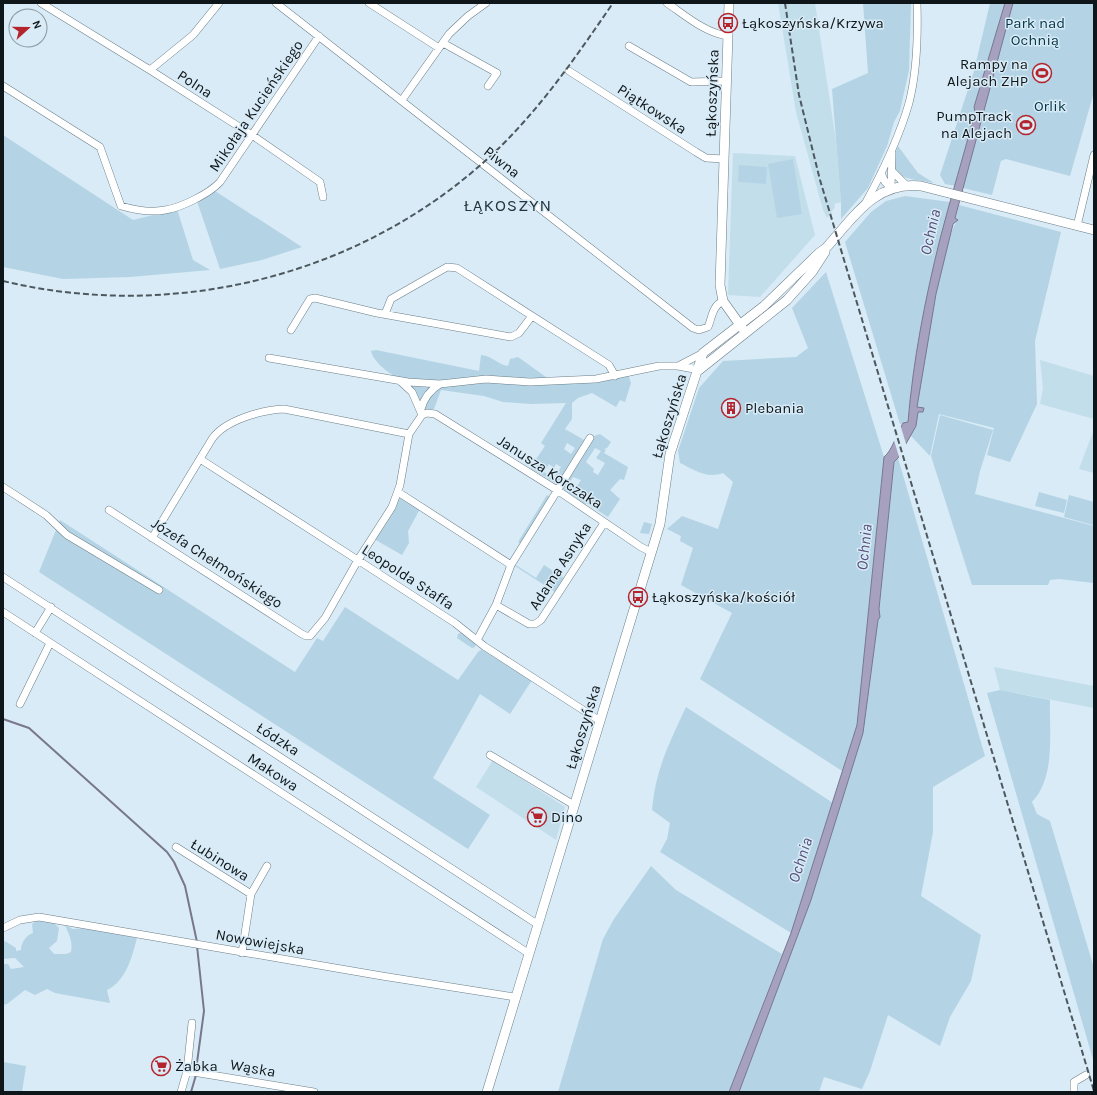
<svg xmlns="http://www.w3.org/2000/svg" width="1097" height="1095" font-family="Karla,sans-serif">
<style>
.built{fill:#c3deeb}
.green{fill:#b4d4e5;fill-rule:evenodd}
.water{fill:#a5a1be;stroke:#78778d}
.pier{fill:#d8ebf6}
.lines{fill:none;stroke-linecap:round;stroke-linejoin:round}
.stream{stroke:#78778d;stroke-width:2}
.minor-casing{stroke:#6c7e87;stroke-width:8}
.tertiary-casing{stroke:#6c7e87;stroke-width:10}
.minor{stroke:#fff;stroke-width:7}
.tertiary{stroke:#fff;stroke-width:9}
.rail{stroke:#4d585e;stroke-width:2;stroke-dasharray:6 3;stroke-linecap:butt}
.labels{text-anchor:middle;dominant-baseline:central;stroke-width:3;stroke-linejoin:round;paint-order:stroke}
.poi-label{font-size:15px;fill:#0f161a;stroke:#d8ebf6;text-anchor:start}
.park-label{font-size:15px;fill:#053547;stroke:#d8ebf6}
.street-label{font-size:15px;fill:#0f161a;stroke:#d8ebf6}
.water-label{font-size:16px;font-style:italic;fill:#58507d;stroke:#d8ebf6}
.quarter-label{font-size:17px;letter-spacing:1px;fill:#25353d;stroke:#d8ebf6}
</style>
<rect width="100%" height="100%" fill="#d8ebf6"/>
<!-- built -->
<path class="built" d="M778,3h37l21,138 5,61 -7,2 1,3 -8,11 -4,-8 -27,-98z
M733,153l62,3 20,79 -55,62 -32,-2z
M1040,360l54,16v43l-54,-15 3,-16z
M1094,429v44l-15,-4z
M994,667l100,19v22l-94,-18z
M493,760l72,47 -9,33 -80,-53z"/>
<!-- green -->
<path class="green" d="M863,3h48l-2,67 -9,41 -6,11 -7,24 -19,42 -27,31v-17l-9,-113 36,-16z
M990,3h15l-31,104 1,5 -19,74 -11,-2 -5,-9 34,-104z
M1013,3h81v89l-24,84 -64,-17 -5,2 -9,34 -29,-7z
M3,135l130,85 44,-11 16,51 17,10 -80,7 -67,2 -60,-12z
M898,146l20,27 16,10c-25,-5 -50,-3 -36,-37z
M793,159l9,55 -25,4 -9,-54z
M739,165l28,2 -1,17 -28,-2z
M215,191l87,56 -40,13 -42,9 -23,-68z
M905,196l45,6c-19,72 -36,146 -42,221l-8,1 -55,-182 26,-30 15,-11z
M959,205l102,27 -26,109 2,63 -27,58 -23,-7 7,-27 -55,-14 -9,42 -20,-21 6,-9 2,-14 6,-3 -7,-2c5,-31 24,-171 41,-187l-3,-2z
M826,272l58,185 -27,268 -15,46 -142,-92 32,-66 -51,-28 12,-37 -13,-7 1,-5 -14,-7 15,-13 36,13 15,-47 -10,-9c-17,6 -28,-3 -43,-10l-2,-12 21,-63 24,-27 73,-4 12,-9 -16,-40z
M376,350l103,21 2,-16c12,1 17,10 27,11l2,-7 8,-2 28,20c-10,5 -139,6 -150,0 -9,-5 -23,-16 -25,-26z
M628,374l3,9 -6,19 -5,-2 -4,7 -24,-14 -14,5 -6,5v16l-7,10 21,12 -29,43 -27,-16 15,-22 -4,-3 25,-40 -35,1 -28,-2 -19,-6 -43,-6 -7,19h-12l-16,-26 65,-2 58,3zM567,443l8,5 -4,6 -7,-5zM549,464l5,4 2,-4 5,3 -7,11 -10,-6z
M940,415l53,15 -13,41 -5,23 119,32v57l-35,-4 -9,1 -2,5h-76l-41,-129z
M600,434l11,8 -4,6 -3,1 2,1 -2,3 24,14 -4,13 -4,-1 -10,11 10,9 -12,18 -22,-14 -1,3 -23,-16 2,-4 -1,-1 31,-49zM595,448l6,3 -5,7 9,5 -7,12 -5,-3 1,-3 -8,-7zM573,477l8,3 -5,8 -7,-4z
M898,458l87,298 -52,31v45l-12,64 60,39 -10,46 -21,36 -10,29 -52,-31 -18,56 -8,18 -38,-12 -5,15h-80l72,-192 52,-167 15,-113 2,-3 -1,-8 15,-147z
M1039,492l28,8 -3,13 -29,-7z
M400,495l20,14 -12,22 1,12 -7,12 -28,-16z
M547,495l3,2 -29,47 -3,-2z
M1069,495l25,7 -1,23 -29,-8z
M60,520l235,152 22,-34 6,3 22,-34 113,73 20,-28 4,-3 50,31 -22,34 -30,-20 -47,84 57,37 -22,34 -429,-277z
M644,522l8,2 -3,10 -9,-1z
M516,565l20,13 8,-13 20,13 -9,14 -40,-26z
M462,632l14,12 -1,3 -3,1 -15,-10 1,-4z
M1000,690l50,10c-1,32 6,77 -18,102l5,12 13,7 44,147v95l-107,-370z
M686,707l147,96 -42,130 -131,-81 7,-13 3,-16 -18,-13c4,-42 17,-66 34,-103z
M651,866l25,24 106,64 -53,138h-171l45,-153 11,-20z
M36,921l17,1 6,6 -2,13 -8,7 5,6h12l5,-2c2,-11 -2,-17 -6,-27l8,4 15,-1 49,10c-5,19 -11,43 -30,52l3,13 -55,-10 -8,-4 -12,6 -10,-5 -18,14 -4,1v-41h5l3,5 13,-2 -9,-9 -12,1v-16l2,-2 11,7v3l5,-1c0,-7 5,-15 12,-17l-1,-9z
M3,1062l23,4 -4,26h-19z"/>
<!-- water -->
<path class="water" d="M1005,3h8l-58,215 3,2 -5,4 -17,70 -19,113 7,1 -1,4h-5l-2,14 -18,32 -4,4 -15,147 1,8 -2,3 -15,113 -52,167 -72,192h-10l62,-159 66,-208 27,-268c8,-6 13,-24 19,-34l5,-1c5,-61 17,-123 32,-183 11,-43 24,-84 35,-127l-1,-5z"/>
<!-- pier -->
<path class="pier" d="M900,424l7,23 -7,13 -7,-23z"/>
<g class="lines">
<!-- stream -->
<path class="stream" d="M3,719l26,9 138,124 7,10 11,24 12,56
M196,1070l8,-59 -7,-65
M191,1092l5,-17"/>
<!-- minor casing -->
<g class="minor-casing">
<path id="minor" d="M41,3l109,67 102,65 68,47 3,15
M276,3l417,325 6,2 9,-3c4,-9 4,-21 15,-26
M369,3l70,45
M667,3c19,13 37,29 60,33
M443,43l54,30 -9,13
M629,46l62,36 35,-1
M150,70l43,-35 26,-32
M569,71l127,81 10,6 18,1
M3,86l97,61 21,59c14,4 29,7 44,4 15,-2 44,-16 55,-28l99,-146
M402,100l47,-66 19,-18 18,-13
M892,171l14,14
M881,173l4,9 6,6
M891,188l1,-35
M865,204c17,-31 34,-66 44,-101 8,-31 9,-68 8,-100
M1077,226l17,-71
M385,314l6,-15 56,-32 10,1 152,97 6,11
M291,330l19,-31 5,-1 62,15 134,24 8,-4 13,-17
M269,358l139,24 32,2 46,-5 44,3 66,-3 63,-13h19l21,4
M678,366l25,-13
M400,381l12,11 10,23
M421,409c3,-11 9,-19 19,-25
M200,459l167,107 88,57 29,23 116,75
M3,487l43,28 21,20 92,55
M398,492l113,73
M109,510l193,124 4,2h4l15,-18 33,-58 34,-53 8,-22 9,-51 13,-19 5,-2 8,1 122,76 84,57 10,5
M152,538l60,-99c13,-19 50,-29 72,-30l125,25
M3,577l534,347
M496,605l33,19h6l6,-4 63,-97
M3,612l525,341
M35,633l16,-26
M477,640l19,-35 15,-40 79,-127
M20,704l30,-61
M490,755l84,50
M176,847l75,47
M3,928l17,-8 19,-3 343,59 133,21
M242,953l9,-59 16,-28
M187,1071l127,21
M181,1092l6,-21 5,-48
M1074,1092v-10l12,-7"/>
</g>
<!-- tertiary casing -->
<g class="tertiary-casing">
<path id="tertiary" d="M729,3l-9,282 3,16 22,31
M699,370l88,-70 25,-28 13,-20
M487,1092l173,-568 10,-70 33,-101 61,-47 55,-53 7,-5c27,-30 49,-67 95,-62l173,44"/>
</g>
<!-- minor -->
<use href="#minor" class="minor"/>
<!-- tertiary -->
<use href="#tertiary" class="tertiary"/>
<!-- rail -->
<path class="rail" d="M785,3l14,92 21,85 274,911
M3,281c175,42 366,-7 496,-133 44,-43 79,-94 114,-145"/>
</g>
<!-- icons -->
<defs>
<g id="bus-ring" transform="scale(1)"><circle r="9.5" fill="#d8ebf6" stroke="#b5242c" stroke-width="1.5"/><path d="M-5-6H5V4H4V6H2V4H-2V6H-4V4H-5ZM-3.5-4V0h7V-4ZM-3.5 1.2v1.5H-2V1.2ZM2 1.2v1.5H3.5V1.2Z" fill="#b5242c"/></g>
<g id="stadium-ring" transform="scale(1)"><circle r="9.5" fill="#d8ebf6" stroke="#b5242c" stroke-width="1.5"/><path d="M0-5a6.5 5 0 1 0 0 10a6.5 5 0 1 0 0-10ZM-3.5-1.8h7v3.6h-7Z" fill="#b5242c"/></g>
<g id="building-ring" transform="scale(1)"><circle r="9.5" fill="#d8ebf6" stroke="#b5242c" stroke-width="1.5"/><path d="M-4-6H4V6H1V3H-1V6H-4ZM-2.5-4.3h1.7v1.8h-1.7ZM.8-4.3h1.7v1.8H.8ZM-2.5-1h1.7V.8h-1.7ZM.8-1h1.7V.8H.8Z" fill="#b5242c"/></g>
<g id="supermarket-ring" transform="scale(1)"><circle r="9.5" fill="#d8ebf6" stroke="#b5242c" stroke-width="1.5"/><path d="M-6-5.5h2.5l.6 2H6L4.5 2H-2.5L-4.4-4H-6ZM-1.5 3.2a1.3 1.3 0 1 0 .1 0ZM3 3.2a1.3 1.3 0 1 0 .1 0Z" fill="#b5242c"/></g>
</defs>
<g fill-rule="evenodd">
<use href="#bus-ring" x="728" y="23"/>
<use href="#stadium-ring" x="1042" y="73"/>
<use href="#stadium-ring" x="1026" y="125"/>
<use href="#building-ring" x="731" y="408"/>
<use href="#bus-ring" x="638" y="597"/>
<use href="#supermarket-ring" x="537" y="817"/>
<use href="#supermarket-ring" x="161" y="1066"/>
</g>
<g class="labels">
<!-- poi labels -->
<g class="poi-label">
<text x="742" y="23">Łąkoszyńska/Krzywa</text>
<text x="1028" y="64" text-anchor="end">Rampy na<tspan x="1028" dy="17">Alejach ZHP</tspan></text>
<text x="1012" y="116" text-anchor="end">PumpTrack<tspan x="1012" dy="17">na Alejach</tspan></text>
<text x="745" y="408">Plebania</text>
<text x="652" y="597">Łąkoszyńska/kościół</text>
<text x="551" y="817">Dino</text>
<text x="175" y="1066">Żabka</text>
</g>
<!-- park labels -->
<g class="park-label">
<text x="1035" y="23">Park nad<tspan x="1035" dy="17">Ochnią</tspan></text>
<text x="1050" y="106">Orlik</text>
</g>
<!-- street labels -->
<g class="street-label">
<text transform="translate(195 84) rotate(33)">Polna</text>
<text transform="translate(712 93) rotate(-88)">Łąkoszyńska</text>
<text transform="translate(256 106) rotate(-56)">Mikołaja Kucieńskiego</text>
<text transform="translate(652 109) rotate(33)">Piątkowska</text>
<text transform="translate(502 162) rotate(38)">Piwna</text>
<text transform="translate(669 416) rotate(-73)">Łąkoszyńska</text>
<text transform="translate(550 472) rotate(33)">Janusza Korczaka</text>
<text transform="translate(217 563) rotate(33)">Józefa Chełmońskiego</text>
<text transform="translate(560 566) rotate(-57)">Adama Asnyka</text>
<text transform="translate(408 577) rotate(33)">Leopolda Staffa</text>
<text transform="translate(583 727) rotate(-73)">Łąkoszyńska</text>
<text transform="translate(278 739) rotate(33)">Łódzka</text>
<text transform="translate(273 772) rotate(33)">Makowa</text>
<text transform="translate(220 860) rotate(32)">Łubinowa</text>
<text transform="translate(260 942) rotate(10)">Nowowiejska</text>
<text transform="translate(253 1068) rotate(10)">Wąska</text>
</g>
<!-- water labels -->
<g class="water-label">
<text transform="translate(930 232) rotate(-77)">Ochnia</text>
<text transform="translate(864 547) rotate(-84)">Ochnia</text>
<text transform="translate(800 860) rotate(-72)">Ochnia</text>
</g>
<!-- quarter labels -->
<g class="quarter-label">
<text x="508" y="205">ŁĄKOSZYN</text>
</g>
</g>
<!-- border -->
<rect width="1097" height="1095" fill="none" stroke="#0f161a" stroke-width="8"/>
<!-- north arrow -->
<g transform="translate(28 28) rotate(69)"><circle r="19" fill="#d8ebf6" stroke="#88969e"/>
<path d="M0-3L7 15L0 10L-7 15Z" fill="#b5242c"/>
<text y="-6" font-size="11" font-weight="bold" text-anchor="middle" fill="#0f161a">N</text>
</g>
</svg>
